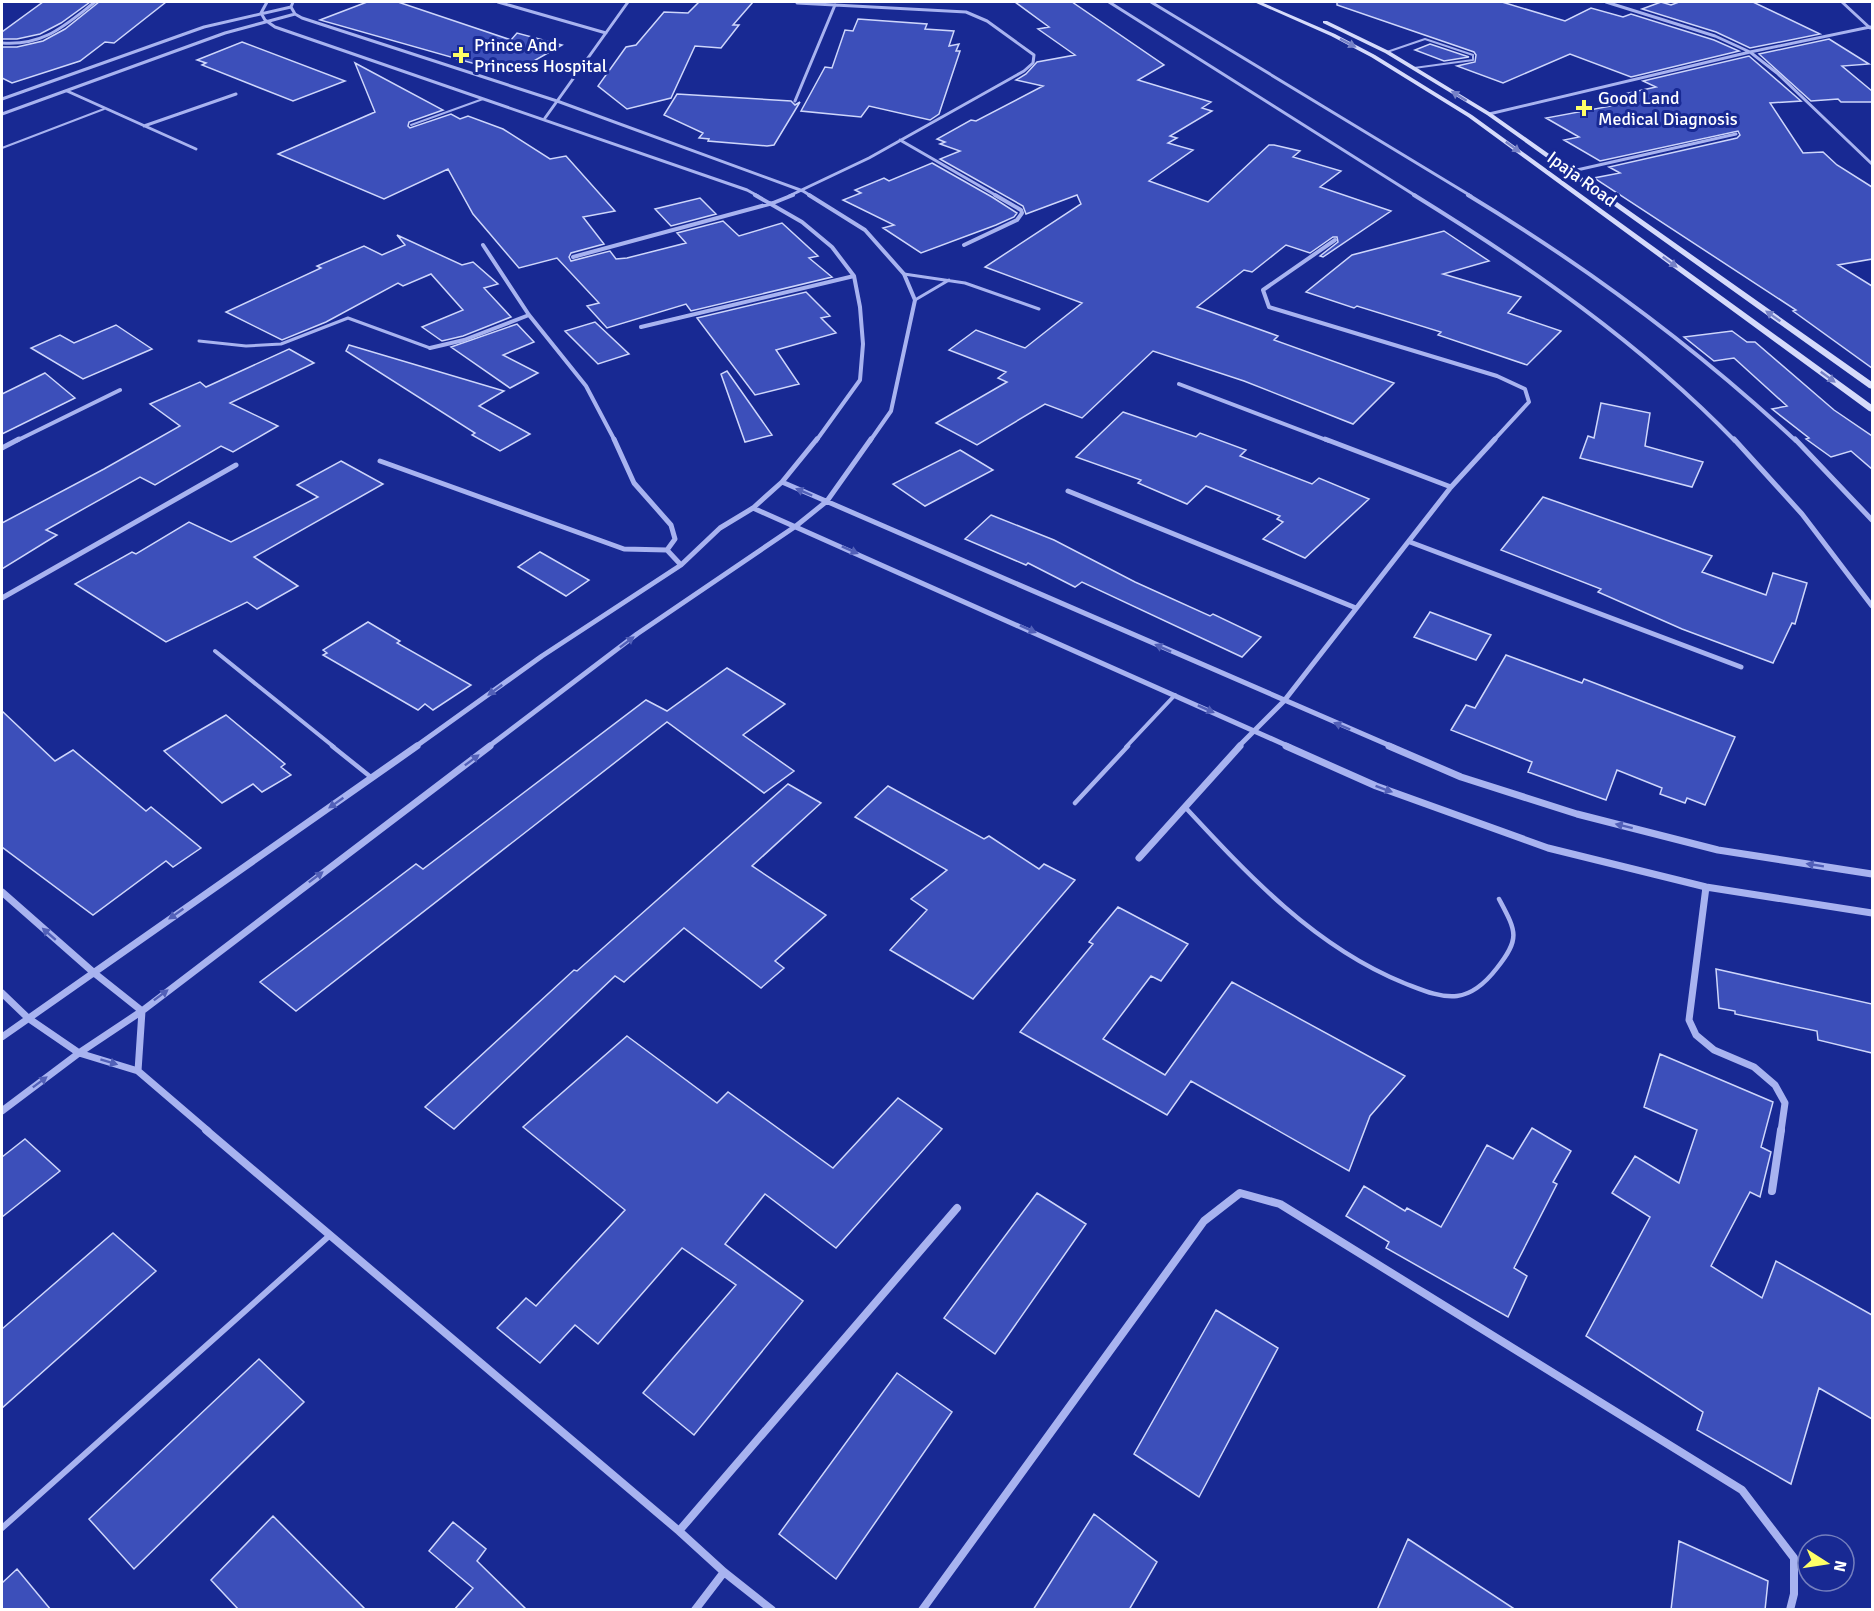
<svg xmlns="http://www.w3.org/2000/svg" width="1874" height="1611" font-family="Signika,sans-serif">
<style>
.building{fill:#3c4fba;stroke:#ced6fb;stroke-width:1.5}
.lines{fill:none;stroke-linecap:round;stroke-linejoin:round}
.service-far4{stroke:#a8b3f0;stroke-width:2}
.service-far3{stroke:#a8b3f0;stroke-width:3}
.service-far2{stroke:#a8b3f0;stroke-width:4}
.service-far1{stroke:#a8b3f0;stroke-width:4.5}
.service{stroke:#a8b3f0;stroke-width:6}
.minor-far4{stroke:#a8b3f0;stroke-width:3}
.minor-far3{stroke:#a8b3f0;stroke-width:4}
.minor-far2{stroke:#a8b3f0;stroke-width:5}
.minor-far1{stroke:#a8b3f0;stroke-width:7}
.minor{stroke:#a8b3f0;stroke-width:8}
.secondary{fill:#d6dbfb;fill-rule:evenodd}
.oneway{fill:#7782c7}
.oneway2{fill:#5260b8}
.poi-dot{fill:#feff67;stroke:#182993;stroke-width:2}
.labels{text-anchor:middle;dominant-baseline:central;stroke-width:6;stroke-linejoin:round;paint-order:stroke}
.far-poi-label{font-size:18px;fill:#fff;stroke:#182993;text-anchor:start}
.far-street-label{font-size:18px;fill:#fff;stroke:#182993}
</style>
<rect width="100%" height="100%" fill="#182993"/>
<!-- building -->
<path class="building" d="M43,2h47l-29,21 -21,11 -23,5h-15v-7z
M99,2h67l-52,41 -9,-1 -25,19 -68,22 -10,-5v-31h15l26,-6 22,-12z
M367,2h31l113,38 6,-7 45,12 -51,29 -191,-54z
M699,2h54l-20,23h6l-18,23 -26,-2 -24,52 -44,11 -29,-23 28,-39 10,-2 28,-33 24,1z
M1015,2h57l92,63 -26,15 73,22 -9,6 10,3 -42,25 7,2 -9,5 25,7 -44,31 59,21 61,-57h5l26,6 -7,6 48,14 -21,16 71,24 -68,46 -3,-1 18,-14 -1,-5h-4l-23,16 -24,-8 -34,27 -8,-2 -47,37 81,29 -4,4 120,43 -41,41 -109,-43 -91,-30 -71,67 -37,-14 -68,41 -41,-22 71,-41 -9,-4 8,-6 -57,-22 27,-20 49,18 57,-45 -97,-36 96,-63 -4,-9 -51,19 -3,-8 -83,-47 20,-8 -20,-7 5,-2 -8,-3 34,-19 5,1 67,-35 -27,-6 10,-6 11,-12 38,-7 -37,-26 11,-2z
M1337,2h165l63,19 26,-13 32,9 8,-3 83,26 25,11 -108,26 -61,-23 -67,29 -46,-17 18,-4 1,-7 -2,-3 -137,-47z
M1661,2l10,3 8,-3h74l67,32 -70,14 -34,-16 -74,-23z
M858,19l69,5 -2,5 29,2 -5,15 10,-2 -3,7h4l-21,63 -9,6 -61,-14 -8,11 -60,-6 24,-44 7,1 13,-38 8,1z
M1829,39l40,25 -27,2 30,25v11h-31l-3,-3 -27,2 -52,-47z
M242,42l103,39 -52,20 -91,-36 4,-2 -9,-3z
M1430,44l39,13 -25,4 -29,-11z
M1749,56l52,45 -31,2 33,50 20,-1 14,13 35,22v72l-34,6 34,21v82l-79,-57 3,-1 -202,-132 26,-5 -11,-6 128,-29 3,-3 -2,-4 -138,30 -36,-21 15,-3 -33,-19 92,-17 -14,-7 32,-7 -13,-6z
M355,63l88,47 -34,12 -1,4 2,2 41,-14 9,5 8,-3 35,13 47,30 16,-3 49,55 -32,6 21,27 -33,9 -2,4 2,4 39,-10 6,8 11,-1 59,-15 -9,-10 46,-12 16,15 43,-13 36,33 -9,2 23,19 -141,34 -5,-7 -79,24 -20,-22 12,-3 -42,-45 -38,10 -46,-54 -25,-45 -64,30 -106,-45 97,-42z
M677,94l114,7 4,4 5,-3 -26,43 -7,1 -59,-5 1,-2 -10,-1 4,-5 -39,-18z
M932,163l60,34 25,16 -3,4 -18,8 -75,28 -38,-25 11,-3 -51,-25 18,-7 -6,-3 29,-12 5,3z
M700,198l16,16 -45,12 -16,-17z
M1444,231l45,30 -46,13 78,23 -13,16 53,18 -34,34 -89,-30 3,-3 -84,-26 -3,2 -48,-16 46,-37z
M397,235l65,30 11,-3 25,22 -14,4 27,29 -48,19 -21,5 -20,-14 41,-17 -32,-36 -28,12 -5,-3 -72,39 -44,18 -56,-28 95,-44 -4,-2 47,-20 18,9 23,-10z
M806,292l24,24 -9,2 15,15 -60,17 23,34 -44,11 -58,-77z
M595,322l34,32 -31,10 -33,-33z
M517,324l17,18 -31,13 35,18 -28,15 -59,-41z
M116,325l36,24 -69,30 -52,-31 29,-13 14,8z
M1732,331l15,11h8l79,68 38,26v33l-21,-18 -20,6 -25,-18 3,-1 -37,-29 15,-3 -53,-48 -20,3 -30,-24z
M349,345l155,46 -25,15 51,28 -30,17 -28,-16 3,-2 -129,-82z
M289,349l25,14 -84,40 48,23 -45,26 -12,-6 -66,39 -15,-8 -94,53 11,5 -55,34v-46l102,-54 76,-43 -30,-22 50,-22 6,5z
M727,371l45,64 -27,7 -24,-68z
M45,373l30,25 -73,36v-40z
M1601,403l49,10 -5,33 58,16 -11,25 -112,-29 8,-22 6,2z
M1123,412l73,25 4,-4 46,17 -6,6 72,28 7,-6 50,21 -64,59 -42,-19 20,-17 -6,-3 3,-3 -74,-30 -19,18 -49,-21 3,-3 -65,-23z
M960,450l33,20 -68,36 -32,-22z
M341,461l42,23 -129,73 44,29 -41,23 -10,-7 -81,40 -91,-58 57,-32 4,2 53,-32 42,20 87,-45 -21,-12z
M1543,497l169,59 -10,16 64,23 7,-22 34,10 -12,41 -3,-1 -19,40 -91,-34 -84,-37 3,-3 -100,-39z
M991,515l63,25 81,42 75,34 3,-2 48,23 -19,20 -160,-75 -7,5 -47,-24 -2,2 -61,-26z
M540,552l49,28 -23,16 -48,-29z
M1430,612l61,23 -15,25 -62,-23z
M368,622l32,19 -3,2 74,42 -38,25 -8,-6 -7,6 -95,-55 4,-2 -4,-3z
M1506,655l76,28 2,-4 151,58 -30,68 -18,-7 -2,5 -25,-9 2,-6 -45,-18 -11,30 -78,-28 4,-10 -81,-32 15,-25 9,3z
M727,668l58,36 -42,31 51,36 -30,22 -97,-71 -371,289 -36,-29 156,-118 7,5 223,-169 21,11z
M2,711l53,50 18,-11 73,61 5,-4 50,41 -28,19 -7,-6 -73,54 -91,-68z
M226,715l59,49 -4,3 10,8 -29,17 -9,-8 -31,19 -58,-52z
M788,784l33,19 -69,63 74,49 -51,46 9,7 -23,20 -77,-60 -60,54 -9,-6 -161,153 -29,-22 149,-137 3,1z
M888,786l96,53 5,-3 50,33 5,-5 31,16 -102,119 -83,-49 37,-40 -16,-11 36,-29 -92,-53z
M1118,907l70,37 -27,37 -10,-5 -48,63 62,36 67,-93 173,94 -35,40 -21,55 -158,-90 -24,34 -147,-83 73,-88 -4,-2z
M1716,969l156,35v49l-54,-13 -1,-9 -82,-17v-3l-16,-3z
M627,1036l90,67 11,-11 105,76 65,-70 44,31 -106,119 -71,-54 -40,50 78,57 -109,134 -51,-42 93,-108 -54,-37 -84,96 -23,-19 -35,38 -43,-35 29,-30 10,8 89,-96 -102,-83z
M1660,1054l113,48 -12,45 10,5 -11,45 -10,-5 -39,74 51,32 14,-37 96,54v104l-53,-31 -28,96 -94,-54 6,-18 -117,-76 64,-119 -38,-24 23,-37 44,27 18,-53 -53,-23z
M1532,1128l39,23 -18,31 4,2 -43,84 13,8 -19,41 -122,-69 3,-6 -43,-26 18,-30 41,25 2,-3 34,19 46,-82 26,14z
M25,1139l35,32 -58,46v-60z
M1037,1193l49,31 -91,130 -51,-36z
M113,1233l43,38 -154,137v-79z
M1216,1310l62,38 -79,149 -65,-43z
M259,1359l45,43 -170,167 -45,-50z
M897,1373l55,39 -116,167 -57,-45z
M1094,1514l63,48 -28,48h-96z
M273,1516l93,94h-127l-28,-30z
M453,1522l33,27 -9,12 50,49h-73l19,-22 -44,-37z
M1408,1539l108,71h-139z
M1679,1541l89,40 -3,29h-94z
M17,1569l34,41h-49v-27z"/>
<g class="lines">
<!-- service-far4 -->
<path class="service-far4" d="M1387,52l38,-13 48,16v5l-59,8
M411,125l72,-26
M2,148l102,-39"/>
<!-- service-far3 -->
<path class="service-far3" d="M904,274l61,9 74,26
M915,300l34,-20
M199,341l47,5 35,-2 67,-26 82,30"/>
<!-- service-far2 -->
<path class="service-far2" d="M215,651l119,96
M1126,747l49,-52"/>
<!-- service-far1 -->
<path class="service-far1" d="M332,746l40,32
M1075,803l53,-57
M1185,807c64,69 130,140 219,176 16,6 35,15 53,13 16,-2 30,-15 40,-28 24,-30 19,-37 2,-69"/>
<!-- service -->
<path class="service" d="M2,1528l327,-292"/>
<!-- minor-far4 -->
<path class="minor-far4" d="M267,2l-6,11 4,7 10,7 472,163 11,6
M293,2l-2,5 4,7 7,4 255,83 246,90 8,5
M498,2l108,31
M1109,2l307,194
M1151,2l320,194
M1606,2l109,34 35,16 27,21 95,91
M1842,2l28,26
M2,43c42,3 62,-17 93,-41
M67,91l129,58
M2,99l202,-72 87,-20
M795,101l40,-96
M2,114l223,-81 70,-19
M1489,114l261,-62 120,-25
M545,118l83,-116
M144,126l92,-32
M900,140l97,56
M1568,172l168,-38
M789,196l80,-38 155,-87 9,-8 1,-8 -47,-34 -21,-9 -169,-9"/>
<!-- minor-far3 -->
<path class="minor-far3" d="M755,195l47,27 30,25 22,29 6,31 3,37 -3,36 -44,61
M809,195l56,35 39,44 11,26 -24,111 -21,30
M1414,195c115,71 226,148 321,246
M1468,195c119,72 226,151 328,246
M1335,240l-72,50 6,17 228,69 28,13 4,13 -36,39
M483,245l46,70 57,71 29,55
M964,245l53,-25 5,-7 -1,-3 -26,-15
M573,257l200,-54 20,-8
M641,327l213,-51
M430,348l34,-8 65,-25
M1179,384l150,57
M16,441l104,-51"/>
<!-- minor-far2 -->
<path class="minor-far2" d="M614,439l20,44 37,42 4,14 -8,11
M1325,439l126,48
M1734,439l68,75 70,92
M1795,439l77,81
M2,448l17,-9
M380,461l244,88 43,1 14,15
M782,482l611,265
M1068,491l288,117
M753,508l537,239
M1410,542l331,125
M2,598l234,-133
M415,747l127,-91 139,-91 39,-37 33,-20 29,-26 35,-43
M488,747l149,-113 159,-108 31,-25 44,-62
M1238,747l46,-46 167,-214 44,-48"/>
<!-- minor-far1 -->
<path class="minor-far1" d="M1286,746l90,40 172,62 158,39 166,26
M1389,746l72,31 116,37 141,36 154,24
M1139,858l101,-112
M1706,887l-17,133 7,15 18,15 40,17 21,18 10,18 -4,28
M2,892l91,80 49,39 -4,60
M2,993l26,25 51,35 59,18 70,60
M2,1037l415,-291
M2,1111l77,-58 63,-42 348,-265"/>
<!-- minor -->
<path class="minor" d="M206,1130l473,401 45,41 48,38
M1772,1191l9,-61
M679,1531l278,-323
M695,1610l29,-38
M922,1610l282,-389 36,-28 40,11 462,286 52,68v36l-4,16"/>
<!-- secondary -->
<path class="secondary" d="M1254,2h7l74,32 40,21 97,60 400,290v7l-3,-1 -401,-294 -97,-60 -40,-21z
M1323,21h4l62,30 102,62 381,269v7l-3,-1 -382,-273 -102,-62 -62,-30z"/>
</g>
<!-- one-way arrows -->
<defs><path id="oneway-solid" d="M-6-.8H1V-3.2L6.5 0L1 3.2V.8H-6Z" transform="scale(1.5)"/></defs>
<g class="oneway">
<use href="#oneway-solid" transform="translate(1348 43) rotate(27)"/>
<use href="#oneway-solid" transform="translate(1459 96) rotate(-148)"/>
<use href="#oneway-solid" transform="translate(1513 147) rotate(36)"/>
<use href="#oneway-solid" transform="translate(1670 262) rotate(36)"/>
<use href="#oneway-solid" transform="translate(1773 316) rotate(-145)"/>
<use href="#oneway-solid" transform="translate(1828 377) rotate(36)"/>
</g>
<g class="oneway2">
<use href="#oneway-solid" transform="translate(804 492) rotate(-157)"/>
<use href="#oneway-solid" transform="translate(850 550) rotate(24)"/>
<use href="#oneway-solid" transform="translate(1028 629) rotate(24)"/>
<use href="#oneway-solid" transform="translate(627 642) rotate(-37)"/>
<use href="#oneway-solid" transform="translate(1163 648) rotate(-156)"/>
<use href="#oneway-solid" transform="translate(495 690) rotate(144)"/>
<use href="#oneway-solid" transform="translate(1206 709) rotate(24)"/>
<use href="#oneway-solid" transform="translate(1342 726) rotate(-157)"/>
<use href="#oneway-solid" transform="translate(472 760) rotate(-37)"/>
<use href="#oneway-solid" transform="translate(1384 789) rotate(20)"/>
<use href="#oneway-solid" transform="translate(336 803) rotate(145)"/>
<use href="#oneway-solid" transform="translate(1624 826) rotate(-166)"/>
<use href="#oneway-solid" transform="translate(1815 865) rotate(-171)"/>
<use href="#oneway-solid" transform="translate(316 877) rotate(-37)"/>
<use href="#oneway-solid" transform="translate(176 914) rotate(145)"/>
<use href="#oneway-solid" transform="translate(49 934) rotate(-139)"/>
<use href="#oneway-solid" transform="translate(161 995) rotate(-37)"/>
<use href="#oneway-solid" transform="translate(109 1062) rotate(17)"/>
<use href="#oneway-solid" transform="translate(40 1082) rotate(-37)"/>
</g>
<!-- markers -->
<g class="poi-dot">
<path d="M458 46h6v6h6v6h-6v6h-6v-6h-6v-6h6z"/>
<path d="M1581 99h6v6h6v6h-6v6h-6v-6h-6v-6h6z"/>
</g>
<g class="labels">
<!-- far-poi labels -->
<g class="far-poi-label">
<text x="474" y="45">Prince And<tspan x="474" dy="21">Princess Hospital</tspan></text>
<text x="1598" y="98">Good Land<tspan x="1598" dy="21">Medical Diagnosis</tspan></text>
</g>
<!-- far-street labels -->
<g class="far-street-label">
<text transform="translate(1582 179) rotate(36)">Ipaja Road</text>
</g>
</g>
<!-- border -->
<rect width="1874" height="1611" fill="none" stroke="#ffffff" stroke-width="6"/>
<!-- north arrow -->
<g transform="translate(1826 1563) rotate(102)"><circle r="28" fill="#182993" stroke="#747fbe" stroke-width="1.5"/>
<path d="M0-4.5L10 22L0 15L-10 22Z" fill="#feff67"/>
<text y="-9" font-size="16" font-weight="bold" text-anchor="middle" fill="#ffffff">N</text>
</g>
</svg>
